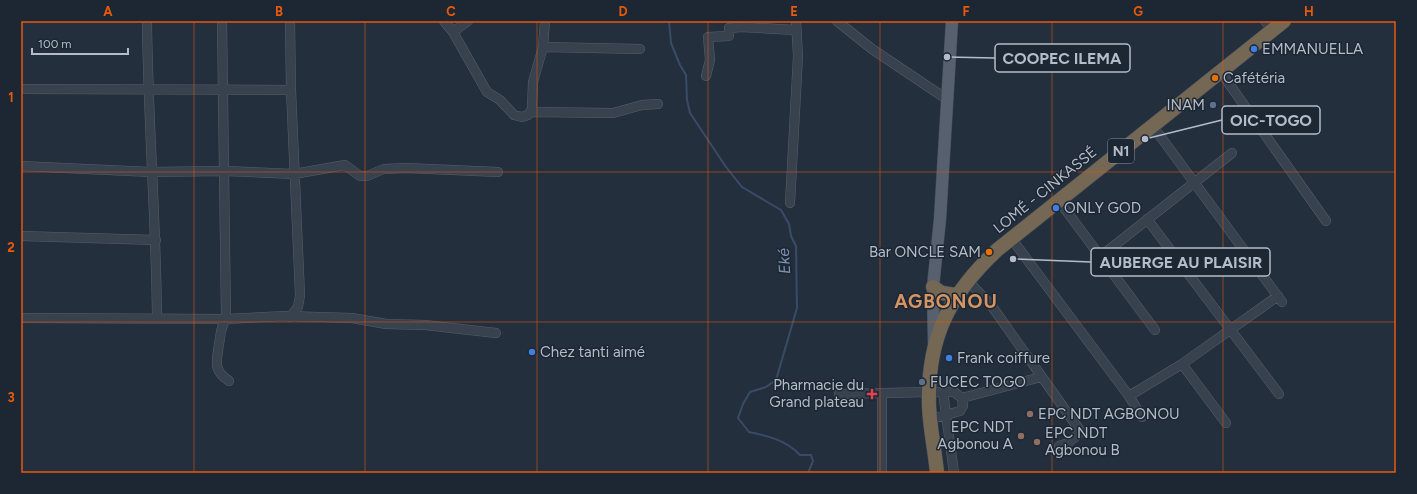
<svg xmlns="http://www.w3.org/2000/svg" width="1417" height="494" font-family="Figtree,sans-serif">
<style>
.lines{fill:none;stroke-linecap:round;stroke-linejoin:round}
.stream{stroke:#394c67;stroke-width:2}
.minor-casing{stroke:#565f6c;stroke-width:10}
.major-casing{stroke:#414a57;stroke-width:13}
.highway-casing{stroke:#434c59;stroke-width:15}
.minor{stroke:#38414e;stroke-width:9}
.major{stroke:#56606e;stroke-width:12}
.highway{stroke:#746855;stroke-width:14}
.grid{fill:none;stroke:#e8590c;stroke-width:1;stroke-opacity:0.55}
.shop-dot{fill:#3f7fe0;stroke:#1d2633;stroke-width:1.5}
.food-dot{fill:#e8710a;stroke:#1d2633;stroke-width:1.5}
.service-dot{fill:#5c6f8a;stroke:#1d2633;stroke-width:1.5}
.health-dot{fill:#e0444e;stroke:#1d2633;stroke-width:1.5}
.education-dot{fill:#8d6e63;stroke:#1d2633;stroke-width:1.5}
.labels{text-anchor:middle;dominant-baseline:central;stroke-width:3;stroke-linejoin:round;paint-order:stroke}
.shield{fill:#1d2633;stroke:#878f9c;stroke-width:1}
.shield-label{font-size:14px;font-weight:bold;fill:#b4bcc9}
.poi-label{font-size:15px;fill:#b4bcc9;stroke:#1d2633;text-anchor:start}
.street-label{font-size:15px;fill:#b4bcc9;stroke:#1d2633}
.water-label{font-size:16px;font-style:italic;fill:#7c92b1;stroke:#1d2633}
.district-label{font-size:19px;font-weight:bold;letter-spacing:1px;fill:#d59563;stroke:#1d2633}
.leader{fill:none;stroke:#b4bcc9;stroke-width:1.5}
.callout-dot{fill:#b4bcc9;stroke:#1d2633;stroke-width:1.5}
.callout{fill:#1d2633;stroke:#b4bcc9;stroke-width:1.5}
.callout-label{font-size:16px;text-anchor:middle;font-weight:bold;fill:#b4bcc9}
.neatline{fill:none;stroke:#e8590c;stroke-width:1.5}
.grid-label{font-size:13px;text-anchor:middle;font-weight:bold;fill:#e8590c}
</style>
<rect width="100%" height="100%" fill="#242f3e"/>
<g class="lines">
<!-- stream -->
<path class="stream" d="M669,21l2,22 9,22 6,10 1,25 3,13 36,54 16,20 39,23 8,14 2,12 5,10 1,62 -21,72 -10,7 -16,5 -7,12 -5,14 11,14c19,4 37,8 51,23h11l2,6 -5,12"/>
<!-- minor casing -->
<g class="minor-casing">
<path id="minor" d="M147,21c1,99 9,197 10,296
M222,21l4,298c-6,9 -5,15 -7,25 -2,16 -7,26 10,37
M290,21l1,69 9,205 -2,12 -8,10
M444,21l9,11 34,60 13,8 14,15 8,2 6,-2 4,-6 1,-27 10,-35 2,-26
M837,21l35,28 76,51
M1265,21l7,9
M453,32l15,-11
M543,47l97,2
M1220,71l106,150
M706,76l4,-16 -2,-23 21,-1v-8l13,-1 53,3
M21,89l270,1
M532,112l81,1 29,-8 16,-1
M1152,125l130,177
M21,166l130,6 74,-1 69,3 51,-9 15,11h7l17,-7 22,-1 92,4
M1059,201l96,129
M790,203l8,-147 -2,-35
M1147,219l132,175
M21,236l135,4
M1011,238l118,158 13,21
M1101,256l131,-103
M968,281l23,24 90,127 -13,11 -9,3
M21,318l205,1 59,-3 67,2 34,6 39,1 71,8
M1182,364l44,59
M934,392h20l8,6 79,-21
M943,392l11,81
M839,394l90,-2
M882,394v79
M1129,396l53,-32 96,-68
M935,418l25,-7 3,-5 -1,-8"/>
</g>
<!-- major casing -->
<g class="major-casing">
<path id="major" d="M934,343l-1,-56 7,-68 12,-198"/>
</g>
<!-- highway casing -->
<g class="highway-casing">
<path id="highway" d="M933,287l9,6 14,2
M937,473c-2,-22 -7,-44 -8,-67 -2,-67 19,-110 68,-156l287,-229"/>
</g>
<!-- minor -->
<use href="#minor" class="minor"/>
<!-- major -->
<use href="#major" class="major"/>
<!-- highway -->
<use href="#highway" class="highway"/>
</g>
<!-- grid -->
<path class="grid" d="M194,21v452M365,21v452M537,21v452M708,21v452M880,21v452M1052,21v452M1223,21v452M21,172h1375M21,322h1375"/>
<!-- markers -->
<g class="shop-dot">
<circle cx="1254" cy="49" r="4"/>
<circle cx="1056" cy="208" r="4"/>
<circle cx="532" cy="352" r="4"/>
<circle cx="949" cy="358" r="4"/>
</g>
<g class="food-dot">
<circle cx="1215" cy="78" r="4"/>
<circle cx="989" cy="252" r="4"/>
</g>
<g class="service-dot">
<circle cx="1213" cy="105" r="4"/>
<circle cx="922" cy="382" r="4"/>
</g>
<path class="health-dot" d="M870 388h4v4h4v4h-4v4h-4v-4h-4v-4h4z"/>
<g class="education-dot">
<circle cx="1030" cy="414" r="4"/>
<circle cx="1021" cy="436" r="4"/>
<circle cx="1037" cy="442" r="4"/>
</g>
<g class="labels">
<!-- shield labels -->
<rect class="shield" x="1108" y="139" width="26" height="24" rx="3"/>
<g class="shield-label">
<text x="1121" y="151">N1</text>
</g>
<!-- poi labels -->
<g class="poi-label">
<text x="1262" y="49">EMMANUELLA</text>
<text x="1223" y="78">Cafétéria</text>
<text x="1205" y="105" text-anchor="end">INAM</text>
<text x="1064" y="208">ONLY GOD</text>
<text x="981" y="252" text-anchor="end">Bar ONCLE SAM</text>
<text x="540" y="352">Chez tanti aimé</text>
<text x="957" y="358">Frank coiffure</text>
<text x="930" y="382">FUCEC TOGO</text>
<text x="864" y="385" text-anchor="end">Pharmacie du<tspan x="864" dy="17">Grand plateau</tspan></text>
<text x="1038" y="414">EPC NDT AGBONOU</text>
<text x="1013" y="427" text-anchor="end">EPC NDT<tspan x="1013" dy="17">Agbonou A</tspan></text>
<text x="1045" y="433">EPC NDT<tspan x="1045" dy="17">Agbonou B</tspan></text>
</g>
<!-- street labels -->
<g class="street-label">
<text transform="translate(1045 190) rotate(-39)">LOMÉ - CINKASSÉ</text>
</g>
<!-- water labels -->
<g class="water-label">
<text transform="translate(784 261) rotate(-93)">Eké</text>
</g>
<!-- district labels -->
<g class="district-label">
<text x="946" y="301">AGBONOU</text>
</g>
</g>
<!-- callouts -->
<path class="leader" d="M947 57L995 58M1145 139L1222 120M1013 259L1091 262"/>
<g class="callout-dot">
<circle cx="947" cy="57" r="4"/>
<circle cx="1145" cy="139" r="4"/>
<circle cx="1013" cy="259" r="4"/>
</g>
<g class="callout">
<rect x="995" y="44" width="135" height="28" rx="4"/>
<rect x="1222" y="106" width="98" height="28" rx="4"/>
<rect x="1091" y="248" width="179" height="28" rx="4"/>
</g>
<g class="callout-label">
<text x="1062" y="64">COOPEC ILEMA</text>
<text x="1271" y="126">OIC-TOGO</text>
<text x="1181" y="268">AUBERGE AU PLAISIR</text>
</g>
<!-- border -->
<rect width="1417" height="494" fill="none" stroke="#1d2633" stroke-width="44"/>
<!-- scale -->
<path d="M32 48v6h96v-6" fill="none" stroke="#b4bcc9" stroke-width="2"/>
<text x="38" y="48" font-size="12" fill="#b4bcc9" stroke="#1d2633" stroke-width="3" paint-order="stroke">100 m</text>
<rect x="22" y="22" width="1373" height="450" class="neatline"/>
<g class="grid-label">
<text x="108" y="16">A</text>
<text x="279" y="16">B</text>
<text x="451" y="16">C</text>
<text x="623" y="16">D</text>
<text x="794" y="16">E</text>
<text x="966" y="16">F</text>
<text x="1138" y="16">G</text>
<text x="1309" y="16">H</text>
<text x="11" y="102">1</text>
<text x="11" y="252">2</text>
<text x="11" y="402">3</text>
</g>
</svg>
